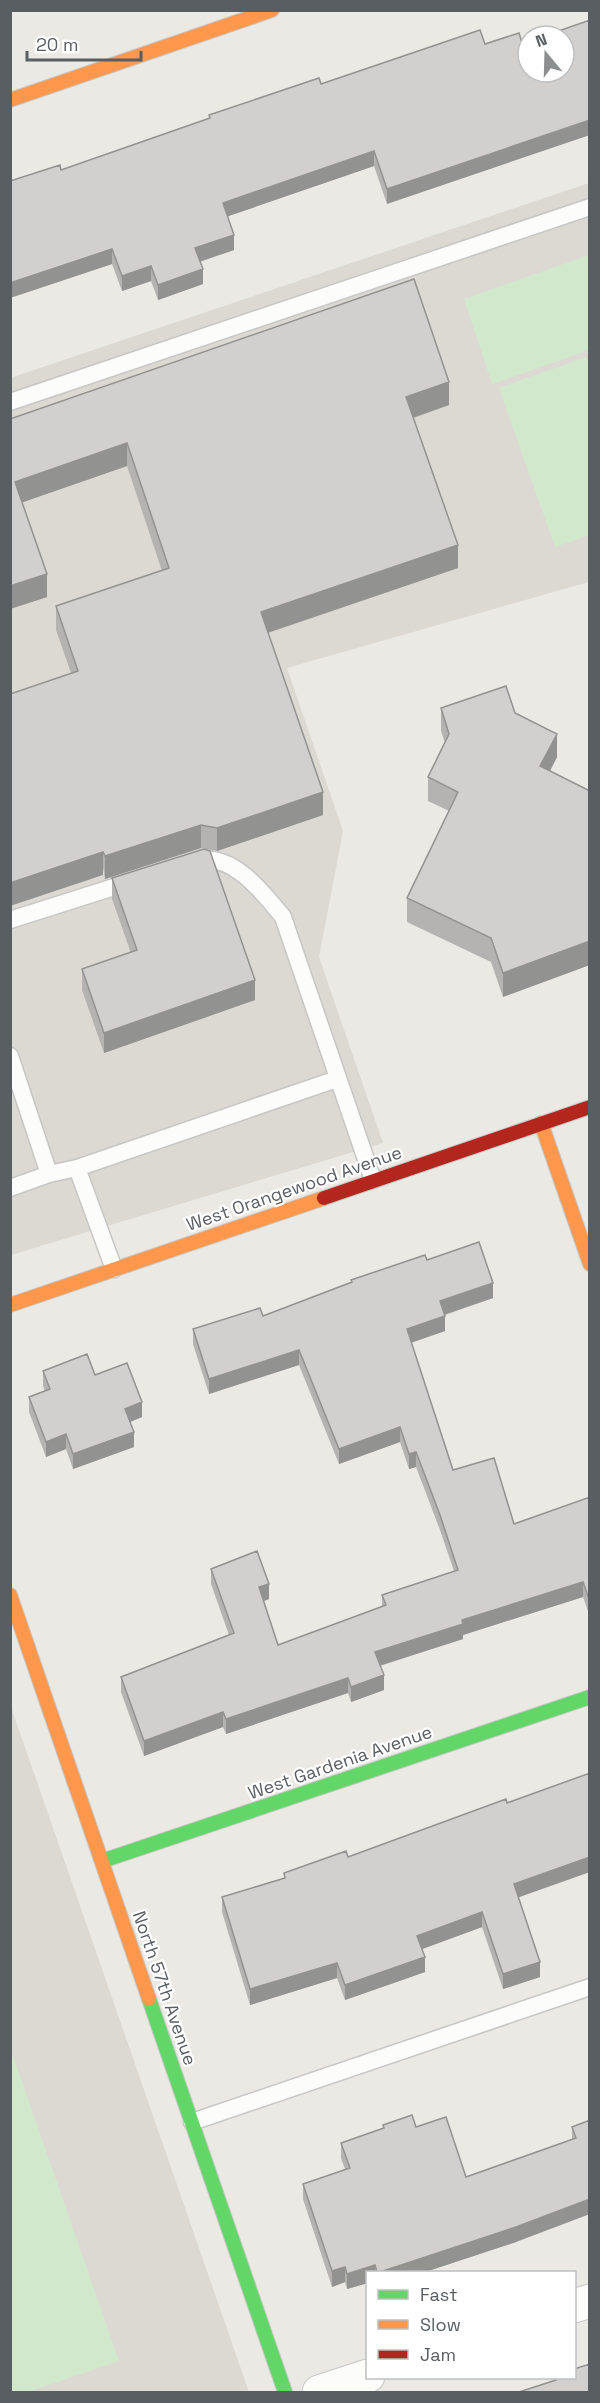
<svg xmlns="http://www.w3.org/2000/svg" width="600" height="2403" font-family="'Space Grotesk',sans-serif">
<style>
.education{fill:#dcd9d3}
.green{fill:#d1e8cc}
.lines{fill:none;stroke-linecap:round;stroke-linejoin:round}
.lane-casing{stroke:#c6c6c5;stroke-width:19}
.street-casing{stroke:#c6c6c5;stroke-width:35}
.fast-casing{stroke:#c6c7c6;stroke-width:16}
.slow-casing{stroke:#c6c7c6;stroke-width:16}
.jam-casing{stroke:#c6c7c6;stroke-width:16}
.lane{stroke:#fcfcfb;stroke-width:16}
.street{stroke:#fcfcfb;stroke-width:33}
.fast{stroke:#63d668;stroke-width:14}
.slow{stroke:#ff974d;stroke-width:14}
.jam{stroke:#b3261e;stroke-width:14}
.wall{fill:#b4b3b1}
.shaded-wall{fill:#929290}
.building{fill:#d1d0ce;stroke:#929290;stroke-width:1.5}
.labels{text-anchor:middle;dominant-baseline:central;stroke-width:4.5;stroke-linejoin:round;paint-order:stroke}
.street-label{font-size:18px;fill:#595e63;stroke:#fff}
</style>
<rect width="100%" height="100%" fill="#eae9e4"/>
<!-- education -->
<path class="education" d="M589,183v399l-302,86 56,163 -24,126 64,186 -372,112 -1,-877z
M11,1707l238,685h-238z"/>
<!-- green -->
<path class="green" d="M589,255v95l-97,34 -28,-85z
M586,357l4,10 -1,168 -34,12 -56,-159z
M11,2050l108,311 -91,31h-17z"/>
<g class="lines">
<!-- lane casing -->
<g class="lane-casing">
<path id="lane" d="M10,402l580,-195
M192,862c38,-13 70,29 91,55l90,263
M10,920l123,-39
M10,1056l39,118
M77,1168l37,101
M10,1188l39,-14 28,-6 260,-89
M192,2122l398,-135"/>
</g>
<!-- street casing -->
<g class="street-casing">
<path id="street" d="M574,2306l16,-5
M319,2392l49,-16"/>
</g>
<!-- fast casing -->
<g class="fast-casing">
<path id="fast" d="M102,1861l488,-164
M149,1999l136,393"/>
</g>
<!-- slow casing -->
<g class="slow-casing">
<path id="slow" d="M10,100l262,-90
M541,1123l49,141
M10,1305l314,-107
M10,1595l139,404"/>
</g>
<!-- jam casing -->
<g class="jam-casing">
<path id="jam" d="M324,1198l266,-91"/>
</g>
<!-- lane -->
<use href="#lane" class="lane"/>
<!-- street -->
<use href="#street" class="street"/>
<!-- fast -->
<use href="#fast" class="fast"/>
<!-- slow -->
<use href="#slow" class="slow"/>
<!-- jam -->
<use href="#jam" class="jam"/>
</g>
<!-- wall -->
<path class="wall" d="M480,30l-93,174 -13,-38 -146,50 6,34 -34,12 3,22 -45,16 -7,-19 -29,10 -10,-27 -102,34v-117l51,-11 148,-52v-3l112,-31z
M449,405l-35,13 44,150 -190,65 55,182 -106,36 -16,-3 -96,31 -34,-206 -15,-43v-24l106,-35 -35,-105 -105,36 25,95 -37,12v-190z
M441,708l74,5 42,44 -7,14 -47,226 -12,-35 -84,-40v-24l42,-87 -21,-10v-24l17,-34 -4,-12z
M112,878l143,122 -151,53 -22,-63v-21l49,-16 -19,-54z
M427,1260l66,38 -48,17v16l-34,12 42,127 61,54 76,-27v116l-1,1 -6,-17 -120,38v4l-83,27 4,24 -33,12 -3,-9 -122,41 -3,-7 -79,29 -23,-64v-15l108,-42 -18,-51v-15l58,30 -6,2 15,44 104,-38v-12l72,-24 -14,-41 -24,-63 -7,2 -9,-27 -61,22 -40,-99 -90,29 -16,-50v-15l70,-13 88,-34v-2z
M43,1371l52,4 47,42 -12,5 4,25 -61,22 -7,-20 -20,8 -17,-45v-15l16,-6 -2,-5z
M348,1857l170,40 22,80 -37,12 -21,-62 -60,22 3,23 -80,28 -8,-22 -87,27 -28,-93v-15l62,-19v-5z
M590,2120l-74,122 -91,30h-57v11l-21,6 -2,-7 -13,5 -29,-88v-15l42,-15 -4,-11v-15l42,-14v-4l33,2 50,50 106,-38v-12z"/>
<!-- shaded-wall -->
<path class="shaded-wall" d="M590,120v15l-203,69v-15z
M374,151v15l-151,52v-15z
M234,235v15l-39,13v-15z
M112,249v15l-102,34v-15z
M151,266v15l-29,10v-15z
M203,269v15l-45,16v-15z
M449,382v23l-43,15v-23z
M127,443v23l-112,39v-23z
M458,545v23l-197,67v-23z
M47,574v23l-37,12v-23z
M557,734v23l-17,33v-24z
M323,792v23l-106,36v-23z
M201,825v23l-96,31v-23z
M103,852v23l-93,31v-23z
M590,941v24l-87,32v-24z
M255,980v20l-151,53v-20z
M493,1283v15l-53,18v-15z
M445,1316v15l-38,13v-15z
M299,1350v15l-90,29v-15z
M142,1402v15l-17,7v-15z
M400,1427v15l-61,22v-15z
M134,1432v15l-61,22v-15z
M66,1434v15l-20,8v-15z
M416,1452v15l-7,2v-15z
M583,1582v15l-120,38v4l-88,28v-15l87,-32z
M269,1584v15l-10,4v-16z
M590,1598v15l-1,1v-15z
M384,1675v15l-33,12v-15z
M348,1678v15l-122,41v-15z
M223,1712v15l-79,29v-15z
M590,1857v15l-76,27v-15z
M482,1912v15l-65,24v-15z
M425,1957v15l-80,28v-15z
M540,1962v15l-37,12v-15z
M337,1963v15l-87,27v-16z
M590,2199v15l-74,28 -91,30h-45z
M375,2265v7h-7v11l-21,6v-15z
M345,2267v15l-13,5v-16z"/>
<!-- building -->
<path class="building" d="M590,20v100l-203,69 -13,-38 -151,52 11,32 -39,13 8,21 -45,16 -7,-19 -29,10 -10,-27 -102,34v-102l50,-16 1,5 149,-52 -1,-3 110,-37 2,6 159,-54 5,14 34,-11 3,10 6,-2v31h36v-36h-20z
M414,279l35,103 -43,15 52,148 -197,67 62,180 -106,36 -16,-3 -96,31 -2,-4 -93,31v-189l68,-23 -22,-65 113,-38 -42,-125 -112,39 32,92 -37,12v-167z
M506,686l9,27 42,21 -17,32 50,25v150l-87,32 -12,-35 -84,-40 51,-106 -30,-15 21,-43 -8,-26z
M204,849l6,2 45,129 -151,53 -22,-64 55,-19 -25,-72z
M479,1242l14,41 -53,18 5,15 -38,13 46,141 41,-12 20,66 76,-27v101l-1,1 -6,-17 -121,38 1,4 -88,28 9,23 -33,12 -3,-9 -122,41 -3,-7 -79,29 -23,-64 113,-44 -23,-64 46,-18 12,33 -10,3 19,58 108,-40 -4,-10 76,-25 -18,-55 -24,-63 -7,2 -9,-27 -61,22 -40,-99 -90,29 -16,-50 67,-21 3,8 89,-34 -1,-2 74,-25 2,5z
M87,1354l8,21 32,-12 15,39 -17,7 9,23 -61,22 -7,-20 -20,8 -17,-45 21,-8 -7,-18z
M590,1773v84l-76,27 26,78 -37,12 -21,-62 -65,24 8,21 -80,28 -8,-22 -87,26 -28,-92 63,-19 -1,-5 62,-22 2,6 158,-58 1,4z
M412,2115l4,12 30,-10 20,60 110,-39 -4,-11 18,-7v79l-74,28 -136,45h-3l-2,-7 -28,9 -2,-7 -13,4 -29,-87 47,-16 -9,-25 43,-15 -1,-3z
M590,2364v28h-71l37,-12 -1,-2h19v-9z"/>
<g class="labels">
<!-- street labels -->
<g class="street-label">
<text transform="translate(294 1188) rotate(-19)">West Orangewood Avenue</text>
<text transform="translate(340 1762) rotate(-19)">West Gardenia Avenue</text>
<text transform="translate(165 1988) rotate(71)">North 57th Avenue</text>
</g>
</g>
<!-- border -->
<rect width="600" height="2403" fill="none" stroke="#595e63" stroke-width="24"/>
<!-- legend -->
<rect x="366" y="2271" width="210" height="108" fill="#ffffff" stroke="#bdbfc1" stroke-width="1.5"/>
<rect x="378" y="2290" width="30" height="9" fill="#63d668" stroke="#bdbfc1" stroke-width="1.5"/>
<text x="420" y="2301" font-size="18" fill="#595e63">Fast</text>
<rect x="378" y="2320" width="30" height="9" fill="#ff974d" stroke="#bdbfc1" stroke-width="1.5"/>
<text x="420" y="2331" font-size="18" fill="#595e63">Slow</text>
<rect x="378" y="2350" width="30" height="9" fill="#b3261e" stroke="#bdbfc1" stroke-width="1.5"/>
<text x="420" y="2361" font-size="18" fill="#595e63">Jam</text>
<!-- north arrow -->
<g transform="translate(546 54) rotate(341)"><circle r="28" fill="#ffffff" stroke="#bdbfc1" stroke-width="1.5"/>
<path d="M0-4.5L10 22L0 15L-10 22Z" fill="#8c8f90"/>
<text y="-9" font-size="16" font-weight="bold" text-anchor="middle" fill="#595e63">N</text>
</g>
<!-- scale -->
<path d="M27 51v9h114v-9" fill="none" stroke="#595e63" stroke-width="3"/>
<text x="36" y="51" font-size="18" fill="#595e63" stroke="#ffffff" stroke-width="4.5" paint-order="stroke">20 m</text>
</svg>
